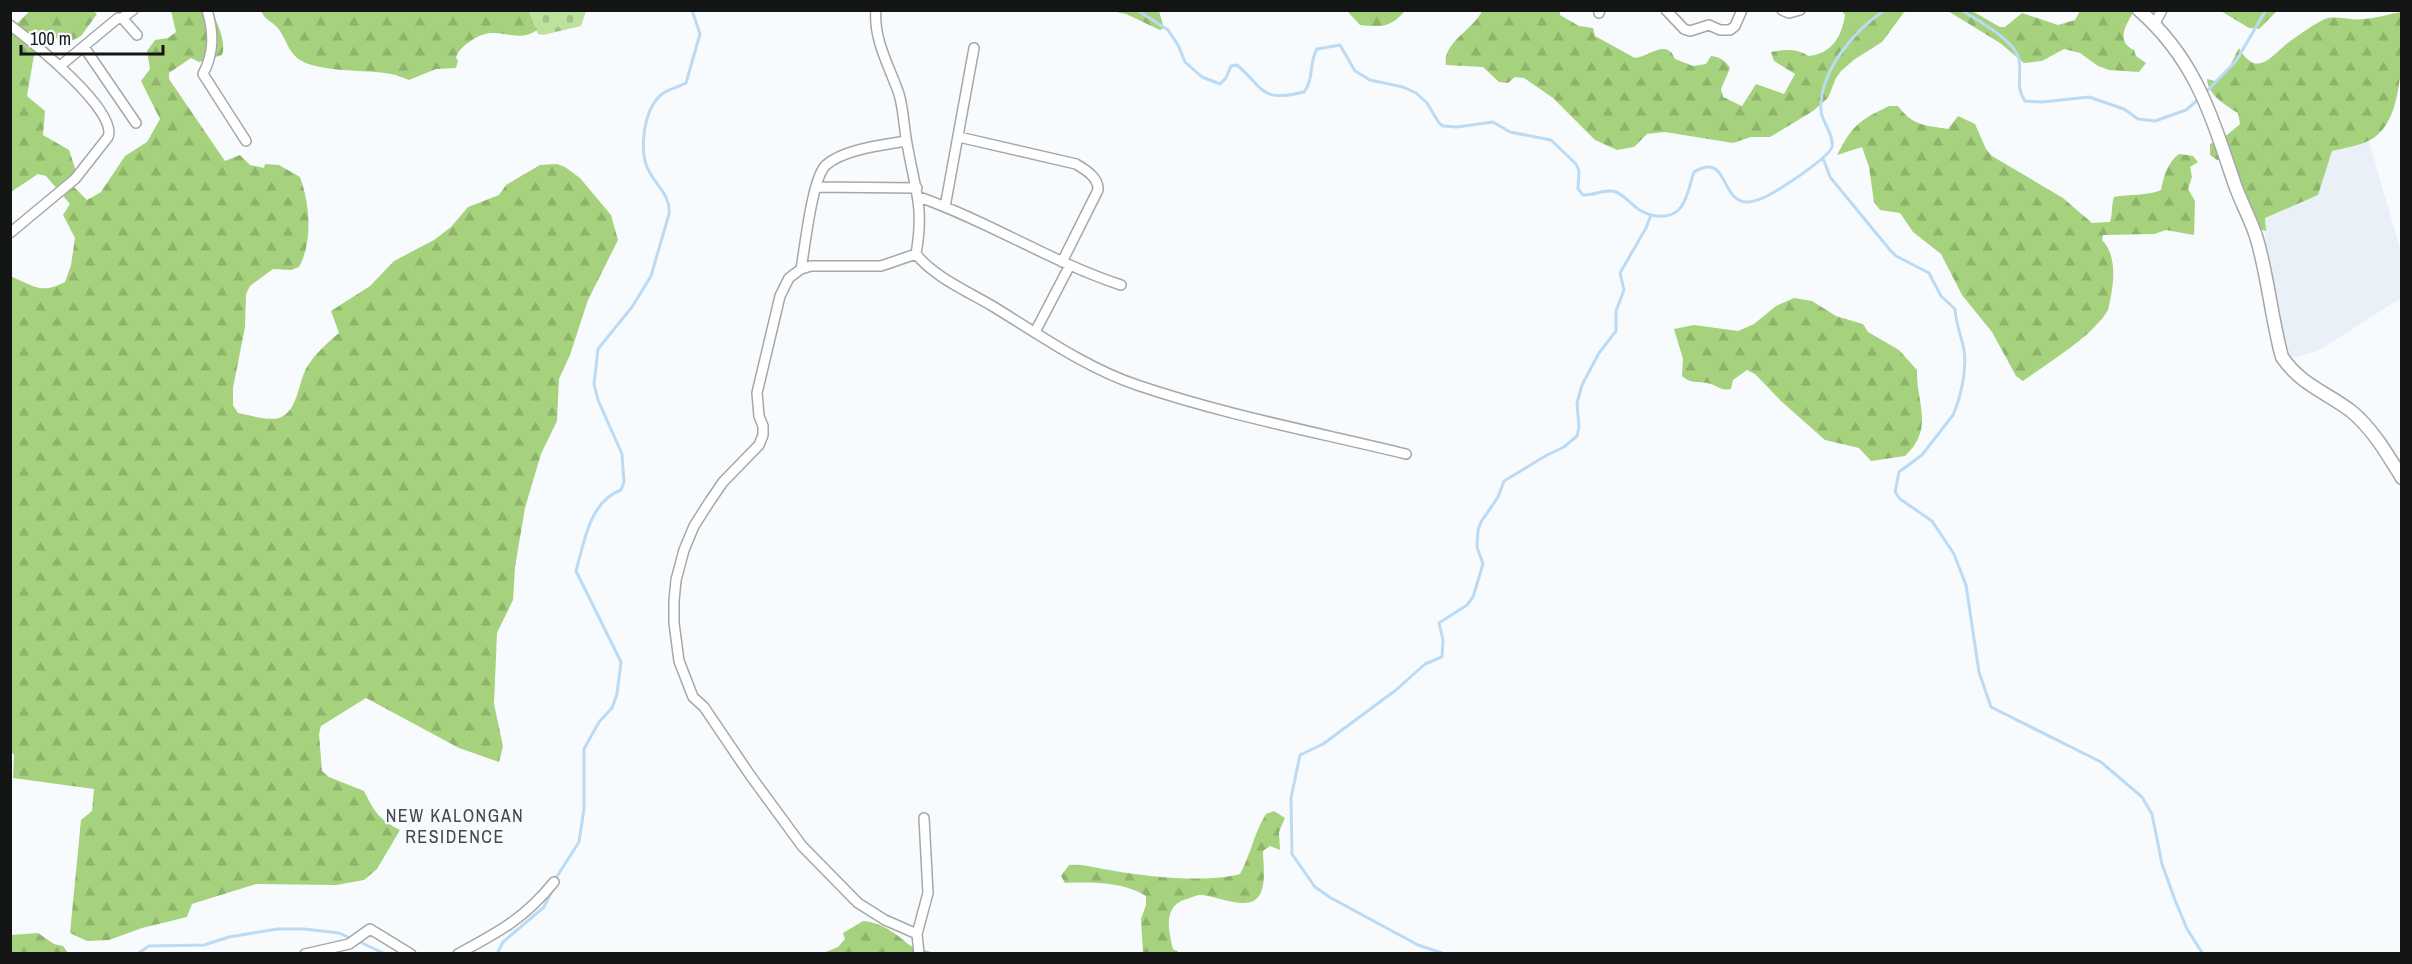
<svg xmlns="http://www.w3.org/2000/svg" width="2412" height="964" font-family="'Archivo Narrow',sans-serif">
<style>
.built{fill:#e9f0f8}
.forest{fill:url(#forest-firs)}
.cemetery{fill:url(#cemetery-stones)}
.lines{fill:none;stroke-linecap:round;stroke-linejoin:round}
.stream{stroke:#bbdaf4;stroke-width:3}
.minor-casing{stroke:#a5a7a9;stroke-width:12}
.major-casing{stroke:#a5a7a9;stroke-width:15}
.minor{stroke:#fff;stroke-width:9}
.major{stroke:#fff;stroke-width:12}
.labels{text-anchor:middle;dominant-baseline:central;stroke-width:4.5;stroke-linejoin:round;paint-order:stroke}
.neighbourhood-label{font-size:18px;letter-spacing:1.5px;fill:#454748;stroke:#f8fbfd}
</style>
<defs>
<pattern id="forest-firs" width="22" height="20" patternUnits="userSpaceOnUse" patternTransform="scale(1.5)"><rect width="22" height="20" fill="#a6d27d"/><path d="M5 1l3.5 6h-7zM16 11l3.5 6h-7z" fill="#8eb36b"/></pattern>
<pattern id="cemetery-stones" width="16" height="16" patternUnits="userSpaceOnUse" patternTransform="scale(1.5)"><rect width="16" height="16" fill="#bde29d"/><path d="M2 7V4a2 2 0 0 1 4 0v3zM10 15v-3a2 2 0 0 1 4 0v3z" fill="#a2c186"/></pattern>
</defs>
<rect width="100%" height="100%" fill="#f8fbfd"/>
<!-- built -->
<path class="built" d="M2369,141l32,111v46l-83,53 -26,7 -5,-2 -13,-46 -8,-55 -1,-37 53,-23 14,-44z"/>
<!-- forest -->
<path class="forest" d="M30,11h63l4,3 -16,22 -12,6 -17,-5 -18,18 -7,41 18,15 -2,24 26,15 8,24 -11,5 21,21 14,-8 24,-36 22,-14 13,-23 -19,-38 9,-12 -3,-18 8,-11 13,-2 8,-6 -5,-21h41c5,12 15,32 10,44l-23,7 -8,-4 -22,15v6l56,82 15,-6 10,10 14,3 1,-4 14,1 21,12c10,27 13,65 -1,90l-8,3 -18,-1 -23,17 -4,8 -1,33 -12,61v17l5,8c11,2 30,8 41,5 19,-6 19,-36 28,-51 8,-13 20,-24 32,-34l-8,-22 39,-25 24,-25 40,-21 17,-13 17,-20 31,-12 7,-10 34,-20 17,-1 8,3 15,11 31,37 7,25 -30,60 -18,55 -11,24 -2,42 -16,33 -16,54 -10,59 -2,33 -16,33 -3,71 9,42 -4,16 -40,-14 -93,-50 -45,28 -2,8 3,37 7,6 35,14c11,21 14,28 36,39l-23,39 -13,11 -28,5 -80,-1 -64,20 -5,13 -45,11 -33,12 -22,1 -17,-8 11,-113 11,-9 2,-22 -81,-11 1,-23 -4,-5v-474c23,9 30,19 55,6l6,-17 4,-27 -12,-23 7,-11 -24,-28 -8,-2 -27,18v-163z
M261,11h268l8,19c-22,16 -39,-8 -65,10 -7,5 -13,9 -16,17l2,4 -2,7 -20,1 -27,11c-6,-2 -12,-5 -18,-6 -23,-5 -81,0 -97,-19 -7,-8 -10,-20 -17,-28 -6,-6 -13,-8 -16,-16z
M1111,11h48l5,17 -4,2 -34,-16z
M1347,11h58c-15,17 -23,16 -45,14z
M1482,11h78v4l19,11 14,2 2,8 40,22c15,-2 32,-20 40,1l18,7 13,-2 5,-8c9,1 14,4 19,12l-9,21 2,8 19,9 14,-22 28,10 11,-20 -21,-13 -3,-9c12,-3 28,-3 37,4 24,-2 34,-20 37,-41l-3,-4h63l-23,31 -27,17 -14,12 -5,7 -8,20 -15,13 -43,26h-19l-18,6 -68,-11 -18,2 -13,13 -17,3 -22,-10 -42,-42 -29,-20 -9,-1 -7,6 -9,-1 -16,-15 -37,-2c-4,-22 27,-35 36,-54z
M1948,11h24l28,16h5l17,-14 36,12 17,-5 5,-9h52l2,1c-9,13 -18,30 0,38l2,6 10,7 -7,9 -30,-2 -11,-4 -18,-13 -16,-4 -22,12 -18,2 -24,-20z
M2221,11h56l-18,18 -10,-1z
M2401,12c0,36 6,111 -33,129 -10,5 -24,7 -36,10l-14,44 -53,23 1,13 -8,-2 -29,-73 -12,4 -7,-5v-11l17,-9 13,-11 -2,-11c-13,-8 -30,-18 -31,-34l8,2 14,-13 10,-20c18,32 33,7 50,-6 7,-5 32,-23 39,-24 12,-2 25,3 37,1 12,-1 24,-5 36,-7z
M1889,106h9c15,20 26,19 50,23l10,-13 17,8 11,25 6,7 71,42 29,25 18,-1c3,-9 1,-16 4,-25 15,-3 33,-1 47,-7 3,-14 6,-27 18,-36l14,2 5,6 -8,5 2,10 -4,12 7,12 -1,34 -28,-5 -12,4 -51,1 -1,5c17,17 11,49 6,70 -16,27 -59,52 -85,71l-7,-5 -24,-44 -30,-37 -21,-41 -28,-22 -13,-19 -20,-3 -6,-8 -5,-35 -7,-20 -25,8c16,-30 21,-34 52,-49z
M1794,298l18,3 24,15 27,8 5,8 31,18 18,20c-1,33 18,58 -12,86l-34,5 -12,-13 -34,-8 -43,-38 -27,-28 -8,-4 -14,10 -2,9c-11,2 -14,-4 -24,-6 -11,-2 -16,1 -25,-7l1,-17 -9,-30 20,-4 44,6 16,-7 22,-18z
M1274,811l11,7 -6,14 1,18 -10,-4 -7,5c0,13 5,40 -8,49 -13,9 -41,-5 -55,-5 -4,0 -9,3 -13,4 -24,6 -19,31 -14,50l7,4h-37l-2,-34 5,-14v-9c-22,-14 -55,-14 -81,-13l-4,-7 8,-11c17,-1 30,4 46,6 34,6 92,12 125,3 11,-20 14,-41 26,-60z
M863,921c17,1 33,12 45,23 6,5 20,7 28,9l-115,1 17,-7 7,-8 -2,-6z
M38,933l16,11 9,2 5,7h-57v-18z"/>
<!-- cemetery -->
<path class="cemetery" d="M529,11v-1l57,1 -5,15 -38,9 -5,-1z"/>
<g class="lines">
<!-- stream -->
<path class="stream" d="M1137,10l31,20 10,15 7,17 17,15 18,7 6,-6 5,-12 6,-1c27,23 23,38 67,27 10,-13 5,-30 13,-43l23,-4 15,26 15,9 33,7 13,6 11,10 12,20 4,3 14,1 36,-5 17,10 41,8 25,24 3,7 -1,18 5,6c10,1 23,-7 33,-3 8,3 15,12 22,17 12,8 33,12 43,-2 7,-9 9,-24 13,-35 36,-21 25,32 55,30 15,-2 29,-12 41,-20 8,-5 40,-27 42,-35 2,-12 -9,-24 -11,-35 -3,-39 33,-82 64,-102
M1961,10c17,10 53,30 58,49 3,16 -4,28 6,42l17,1 47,-5 35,12 14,10 17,2 31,-11 14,-12
M2205,93l31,-32 30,-51
M1823,158l7,19 60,73 6,6 33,17 12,23 14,13c1,15 6,26 9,41 3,19 -3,47 -11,65l-31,40 -23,17 -4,20 5,7 32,22 22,33 12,31 13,87 12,35 110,55 41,35 10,17 10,50 13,36 12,29 16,25
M554,881l25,-39 5,-33v-60l15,-27 13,-14 5,-14 4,-32 -45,-91c8,-28 13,-69 45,-81l3,-8 -2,-28 -24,-54 -4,-16 4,-35 34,-42 19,-31 18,-62c2,-17 -11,-27 -19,-41 -12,-19 -7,-63 11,-78 6,-6 18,-8 25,-12l14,-49 -8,-24
M358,941l27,13
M137,954l12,-8 55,-1 25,-8 48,-8h27l35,4 13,6
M497,954l6,-12 41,-35 8,-16
M1445,954l-27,-9 -87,-47 -16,-11 -23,-33 -1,-56 9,-43 23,-11 73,-54 29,-26 17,-7 1,-17 -4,-17 28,-18 6,-8 10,-33 -6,-17 1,-17 3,-8 17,-25 6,-16 43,-26 17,-8 13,-11 2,-9 -2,-24 5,-18 17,-32 17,-22v-20l8,-21 -4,-17 26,-45 5,-13"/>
<!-- minor casing -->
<g class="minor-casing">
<path id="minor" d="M207,10c7,23 7,43 -4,64l43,67
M876,10c-3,29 14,58 23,84 5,17 5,37 9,55 8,44 16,59 8,105l-35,12h-70l-10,3 -12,9 -9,18 -23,97 2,23 4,10v9l-4,10 -36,37 -13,19 -16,25 -10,24 -8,30 -2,21v22l5,38 14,36 11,10 46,68 52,71 56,57 27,17 32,14 2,20
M1666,10l18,19 6,2 19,-6 11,5h10l5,-4 7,-16
M1782,10l7,3 11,-3
M1599,13l1,-3
M122,18l11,-8
M2155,23l7,-13
M10,25c21,16 109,86 98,112l-33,42 -65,54
M84,47l52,76
M60,66l58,-48 5,1 14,16
M959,137l117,27c10,6 23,14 22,26l-36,72
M816,187l101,1
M919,197c69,24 132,65 202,88
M945,207l29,-159
M916,254c18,23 53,38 78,53 44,27 94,62 143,78 88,30 179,47 269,69
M801,269c4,-22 11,-91 25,-104 18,-16 57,-20 80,-24
M1035,332l35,-67
M917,934l11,-41 -4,-75
M305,954l44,-10 21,-15 41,25
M458,954c41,-22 67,-36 96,-72"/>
</g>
<!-- major casing -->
<g class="major-casing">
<path id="major" d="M2139,10c57,50 72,105 96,175 6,17 15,33 21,51 12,39 15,81 26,121 19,28 44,35 69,54 21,17 37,44 51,67"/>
</g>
<!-- minor -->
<use href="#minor" class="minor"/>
<!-- major -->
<use href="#major" class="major"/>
</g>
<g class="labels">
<!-- neighbourhood labels -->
<g class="neighbourhood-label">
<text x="455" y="815">NEW KALONGAN<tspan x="455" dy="21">RESIDENCE</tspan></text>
</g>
</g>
<!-- border -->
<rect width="2412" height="964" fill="none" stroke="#131414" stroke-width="24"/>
<!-- scale -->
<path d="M21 45v9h142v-9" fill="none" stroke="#131414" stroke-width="3"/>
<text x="30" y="45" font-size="18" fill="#131414" stroke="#f8fbfd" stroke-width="4.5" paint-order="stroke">100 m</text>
</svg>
